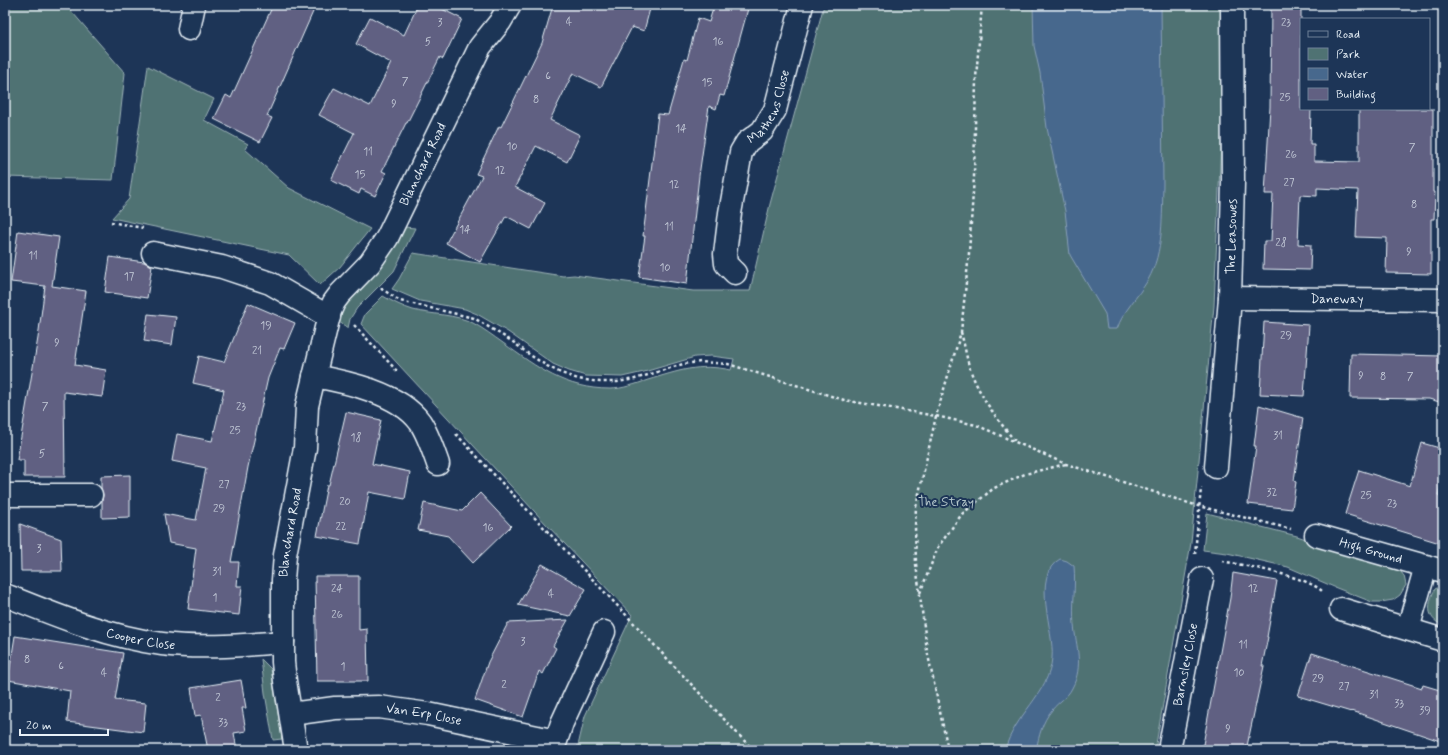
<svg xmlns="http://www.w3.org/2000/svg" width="1448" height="755" font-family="Mynerve,sans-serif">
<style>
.green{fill:#4f7273;stroke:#9cb2b6}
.water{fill:#47688d;stroke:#879fb8}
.building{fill:#616082;stroke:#e8f1f8}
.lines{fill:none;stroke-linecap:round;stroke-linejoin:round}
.minor-casing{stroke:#e8f1f8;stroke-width:25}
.path{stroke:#e8f1f8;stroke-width:2.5;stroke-dasharray:3 3;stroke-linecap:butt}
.minor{stroke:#1d3557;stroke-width:22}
.labels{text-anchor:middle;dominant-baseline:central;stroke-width:4;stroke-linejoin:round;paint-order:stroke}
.number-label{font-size:11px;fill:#c6cdda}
.street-label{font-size:13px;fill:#e8f1f8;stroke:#1d3557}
.park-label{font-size:13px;fill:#b2c5c9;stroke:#1d3557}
</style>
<rect width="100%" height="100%" fill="#1d3557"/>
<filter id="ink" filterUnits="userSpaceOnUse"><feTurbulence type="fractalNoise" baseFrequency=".025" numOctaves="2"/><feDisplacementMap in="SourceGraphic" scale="8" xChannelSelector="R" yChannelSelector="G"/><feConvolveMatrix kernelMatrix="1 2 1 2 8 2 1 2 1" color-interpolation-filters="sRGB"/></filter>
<g filter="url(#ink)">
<!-- green -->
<path class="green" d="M5,5h61l59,68 -12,107 -108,-3z
M824,5h398l-1,136 -7,165 -23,237 -36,207h-578l8,-34 47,-101 -85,-90 -186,-201 4,-10 18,-18c10,6 20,11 30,14 20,5 42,4 60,13 11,6 20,13 30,20 35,25 62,46 107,46 12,0 26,-5 38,-9 30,-9 51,-17 83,-10l3,-11 -23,-3 -16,1 -51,15 -22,5 -36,-1 -17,-5 -16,-7 -45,-32 -31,-18 -12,-5 -45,-8 -28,-12 7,-10 14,-26 150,23 11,-1 119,16h57l20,-87z
M148,66l66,33 -10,21 44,24 -3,5 44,39 81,41 -30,38 -20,18 -31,-30 -177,-37 17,-19z
M404,227l11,1 -21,43 -37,37 -7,11 -2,9 -9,-6 4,-14 22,-23z
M1207,513l90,23 55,19 46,13 6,8 2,9 -6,10 -7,5 -12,2h-9l-38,-15 -46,-20 -61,-14 -24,-3z
M1443,585v40c-18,-6 -15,-23 -8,-36z
M261,659l10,10 1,6 10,64 -9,1 -8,-47z"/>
<!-- water -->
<path class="water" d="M1033,5h128l2,179c-1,31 1,68 -15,96 -10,17 -25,31 -31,49h-10l-2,-15 -35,-59 -5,-44 -18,-83 -7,-55 -6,-27z
M1060,559l7,2 7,5c2,20 -2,39 0,59 2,21 10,41 -2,63 -4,9 -14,14 -20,22 -10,12 -13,26 -16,40h-31c9,-35 44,-56 47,-92 3,-27 -22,-82 8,-99z"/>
<!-- building -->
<path class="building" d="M273,5h43l-49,111 5,2 -12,24 -46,-23 12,-24 5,3z
M418,5h16l28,14 -19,40 -3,-2 -33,66h-1l-24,48 4,2 -11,23 -14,-7 -2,5 -28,-14 23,-47 -35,-18 15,-27 36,18 21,-43 -35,-19 14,-27 34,18z
M553,5h98l-7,26 -12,-4 -31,60 -28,-14 -23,47 30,15 -13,27 -31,-16 -21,41 30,16 -14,26 -25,-13 -26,46 -34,-19 36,-67 -6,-2 23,-48 2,1 41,-84z
M714,5h35l-25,91 -4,-1 -4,14 -7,-3 -10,70 -12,108 -48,-7 6,-41h-2l15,-122 10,1 16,-56 3,1 11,-42 11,4z
M1271,5h30v104h10l-1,35h4v17l45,1v-53h74v83h2l-1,27h-3v55l-45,-1 1,-35 -31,-1 2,-47 -41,-2v8l-17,-1 -2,49 13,1 -1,25 -47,-1 1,-28h7l2,-47h-8l5,-87z
M18,231l41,6 -7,49 34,5 -11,74 31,5 -4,27 -38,-5 1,85h-41v-17h-7l21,-122 7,-52 -34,-4z
M110,257l34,5 8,4 -5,32 -42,-6z
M248,303l47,20 -11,26 -4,-1 -12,30 -20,89 -17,95h8l-2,24h5l-3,29 -51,-6 8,-61 -27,-5 -5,-29 32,6 10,-52 -34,-7 5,-27 35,7 12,-51 -31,-7 6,-27 25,6z
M148,314l28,3 -4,28 -28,-4z
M1264,322l45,3 -5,71 -44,-2z
M1351,354l92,2v47l-14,-4 -79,-1z
M1259,405l44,13 -9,63 2,1 -4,27 -44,-5 8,-58h-2z
M346,412l35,8 -9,44 38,8 -5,27 -36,-7 -9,52 -43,-8 10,-51h2z
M1422,443l21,6v27l-5,19 5,1v48l-98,-30 14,-44 51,16z
M130,475v42l-28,1v-17l1,-6 -2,-7v-12z
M480,493l31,33 -38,37 -25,-27 -30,-6 6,-27 38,8z
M20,524l41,15 1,32h-41z
M542,564l44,25 -16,27 -52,-11z
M1233,573l44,8 -10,56h1l-6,29h2l-17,80h-2l-1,4h-42l28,-152z
M315,576h44v54l8,-1 1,52h-51z
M568,620l-15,26 3,2 -13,26 -4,-3 -16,46 -48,-17 13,-38 20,-39z
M15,636l108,17 -8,47 31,3 -3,29 -76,-10 3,-31 -62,-11z
M1312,653l110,35 1,-3 20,6v51l-91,-31 -1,1 -53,-16z
M241,680l5,28h-4l4,23 -12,2 3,17h-29l-7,-35 -6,1 -4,-28z"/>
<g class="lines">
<!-- minor casing -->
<g class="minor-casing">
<g id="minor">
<path d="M189,29l5,-24"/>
<path d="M153,253l69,14 48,16 59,34"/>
<path id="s1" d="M735,273l-9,-9 -1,-10 5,-41 11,-61 6,-10 15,-11 13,-21 27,-105"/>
<path id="s2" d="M1230,298l213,2"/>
<path d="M314,376c33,6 85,17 106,46 8,12 13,28 18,42"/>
<path id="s3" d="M1216,467l14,-169 3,-115 -1,-178"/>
<path d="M5,495h86"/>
<path id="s4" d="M1316,535l127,36"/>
<path id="s5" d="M5,595c50,20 103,42 157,49 40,5 81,1 121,-2"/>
<path d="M1341,609l102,31"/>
<path d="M1408,629l18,-63"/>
<path id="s6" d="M291,714l44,-6 44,-1 49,7 128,27 6,-18 42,-91"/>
<path id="s7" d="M296,750l-11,-69 -2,-19v-82l2,-25 20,-107 2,-42 23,-95 4,-9 6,-8 30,-31 17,-25 93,-191 20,-25 10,-17"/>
<path id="s8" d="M1169,750l33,-171"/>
</g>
</g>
<!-- path -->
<path class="path" d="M111,222l32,6
M381,290l1,-1 18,12 74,17 39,24 17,13 17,11 14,7 17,6 22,3h17l18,-3 48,-15 18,-2 27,2 116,36 92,16 40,9 90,39 132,42 93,23
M354,325l43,46
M961,332c3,11 5,23 8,34 9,28 27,52 46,75
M456,434l297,316
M1195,554l6,-66
M1222,561c24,5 84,15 100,30
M920,593l18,-46 24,-33 32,-26 31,-14 41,-10
M946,750l1,-5 -20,-95 -11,-86 -1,-38 1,-19 20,-91 25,-84 8,-79 5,-76 2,-99 6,-73"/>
<!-- minor -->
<use href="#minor" class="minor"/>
</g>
</g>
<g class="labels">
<!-- number labels -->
<g class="number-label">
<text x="569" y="22">4</text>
<text x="440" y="23">3</text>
<text x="1286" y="23">23</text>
<text x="428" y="42">5</text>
<text x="718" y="42">16</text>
<text x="548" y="76">6</text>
<text x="405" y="82">7</text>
<text x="707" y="83">15</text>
<text x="1285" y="98">25</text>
<text x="536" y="100">8</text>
<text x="394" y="104">9</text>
<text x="681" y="129">14</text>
<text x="512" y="147">10</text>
<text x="1412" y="148">7</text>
<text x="368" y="152">11</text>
<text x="1291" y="155">26</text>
<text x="500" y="171">12</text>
<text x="360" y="175">15</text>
<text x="1289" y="183">27</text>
<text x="674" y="185">12</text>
<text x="1414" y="205">8</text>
<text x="669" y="227">11</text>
<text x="465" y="230">14</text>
<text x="1281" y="243">28</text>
<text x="1409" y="252">9</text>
<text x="33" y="256">11</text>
<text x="665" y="268">10</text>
<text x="129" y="277">17</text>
<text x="266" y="326">19</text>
<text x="1286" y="336">29</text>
<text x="57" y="343">9</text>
<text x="257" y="351">21</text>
<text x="1361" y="376">9</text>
<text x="1383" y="377">8</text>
<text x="1410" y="377">7</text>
<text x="45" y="407">7</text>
<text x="241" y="407">23</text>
<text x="235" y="431">25</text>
<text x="1278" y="436">31</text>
<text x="356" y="438">18</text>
<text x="42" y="454">5</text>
<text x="224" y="485">27</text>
<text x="1272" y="493">32</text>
<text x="1366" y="496">25</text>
<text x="345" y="502">20</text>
<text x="1392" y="504">23</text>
<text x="219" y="509">29</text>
<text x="341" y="527">22</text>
<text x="488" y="528">16</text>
<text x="39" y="549">3</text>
<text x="217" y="572">31</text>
<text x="337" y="589">24</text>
<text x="1253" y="589">12</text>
<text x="551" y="594">4</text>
<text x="215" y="598">1</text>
<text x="337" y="615">26</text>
<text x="523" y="642">3</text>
<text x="1243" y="645">11</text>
<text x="27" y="660">8</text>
<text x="61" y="666">6</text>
<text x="343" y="667">1</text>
<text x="104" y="673">4</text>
<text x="1239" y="673">10</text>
<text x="1318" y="679">29</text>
<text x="504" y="685">2</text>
<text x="1344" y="687">27</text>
<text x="1374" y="695">31</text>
<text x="218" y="698">2</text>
<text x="1399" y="704">33</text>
<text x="1425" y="711">39</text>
<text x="223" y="723">33</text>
<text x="1228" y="729">9</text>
</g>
<!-- street labels -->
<g class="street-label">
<text stroke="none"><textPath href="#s1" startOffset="181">Mathews Close</textPath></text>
<text stroke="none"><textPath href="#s7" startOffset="620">Blanchard Road</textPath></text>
<text stroke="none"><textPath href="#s3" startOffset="231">The Leasowes</textPath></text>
<text stroke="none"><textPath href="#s2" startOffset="107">Daneway</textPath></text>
<text stroke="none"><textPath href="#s7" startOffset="219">Blanchard Road</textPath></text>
<text stroke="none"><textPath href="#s4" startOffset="57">High Ground</textPath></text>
<text stroke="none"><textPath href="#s5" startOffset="143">Cooper Close</textPath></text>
<text stroke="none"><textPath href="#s8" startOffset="87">Barnsley Close</textPath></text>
<text stroke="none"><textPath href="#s6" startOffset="134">Van Erp Close</textPath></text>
</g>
<!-- park labels -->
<g class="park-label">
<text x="946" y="502">The Stray</text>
</g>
</g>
<!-- margin -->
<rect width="1448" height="755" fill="none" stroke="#1d3557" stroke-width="20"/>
<rect x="10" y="10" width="1428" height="735" fill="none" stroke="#e8f1f8" stroke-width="1.5" filter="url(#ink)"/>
<!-- legend -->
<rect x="1300" y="18" width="130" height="92" fill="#1d3557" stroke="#6e8097"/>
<rect x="1308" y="31" width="20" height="6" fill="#1d3557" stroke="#6e8097"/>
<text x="1336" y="38" font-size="12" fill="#e8f1f8">Road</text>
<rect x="1308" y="48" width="20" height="12" fill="#4f7273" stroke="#6e8097"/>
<text x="1336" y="58" font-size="12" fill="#e8f1f8">Park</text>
<rect x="1308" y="68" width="20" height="12" fill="#47688d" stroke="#6e8097"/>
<text x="1336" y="78" font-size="12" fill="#e8f1f8">Water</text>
<rect x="1308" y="88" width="20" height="12" fill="#616082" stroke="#6e8097"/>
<text x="1336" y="98" font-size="12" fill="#e8f1f8">Building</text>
<!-- scale -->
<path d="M20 729v6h88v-6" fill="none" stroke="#e8f1f8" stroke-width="2"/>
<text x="26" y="729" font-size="12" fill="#e8f1f8" stroke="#1d3557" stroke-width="3" paint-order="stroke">20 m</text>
</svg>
